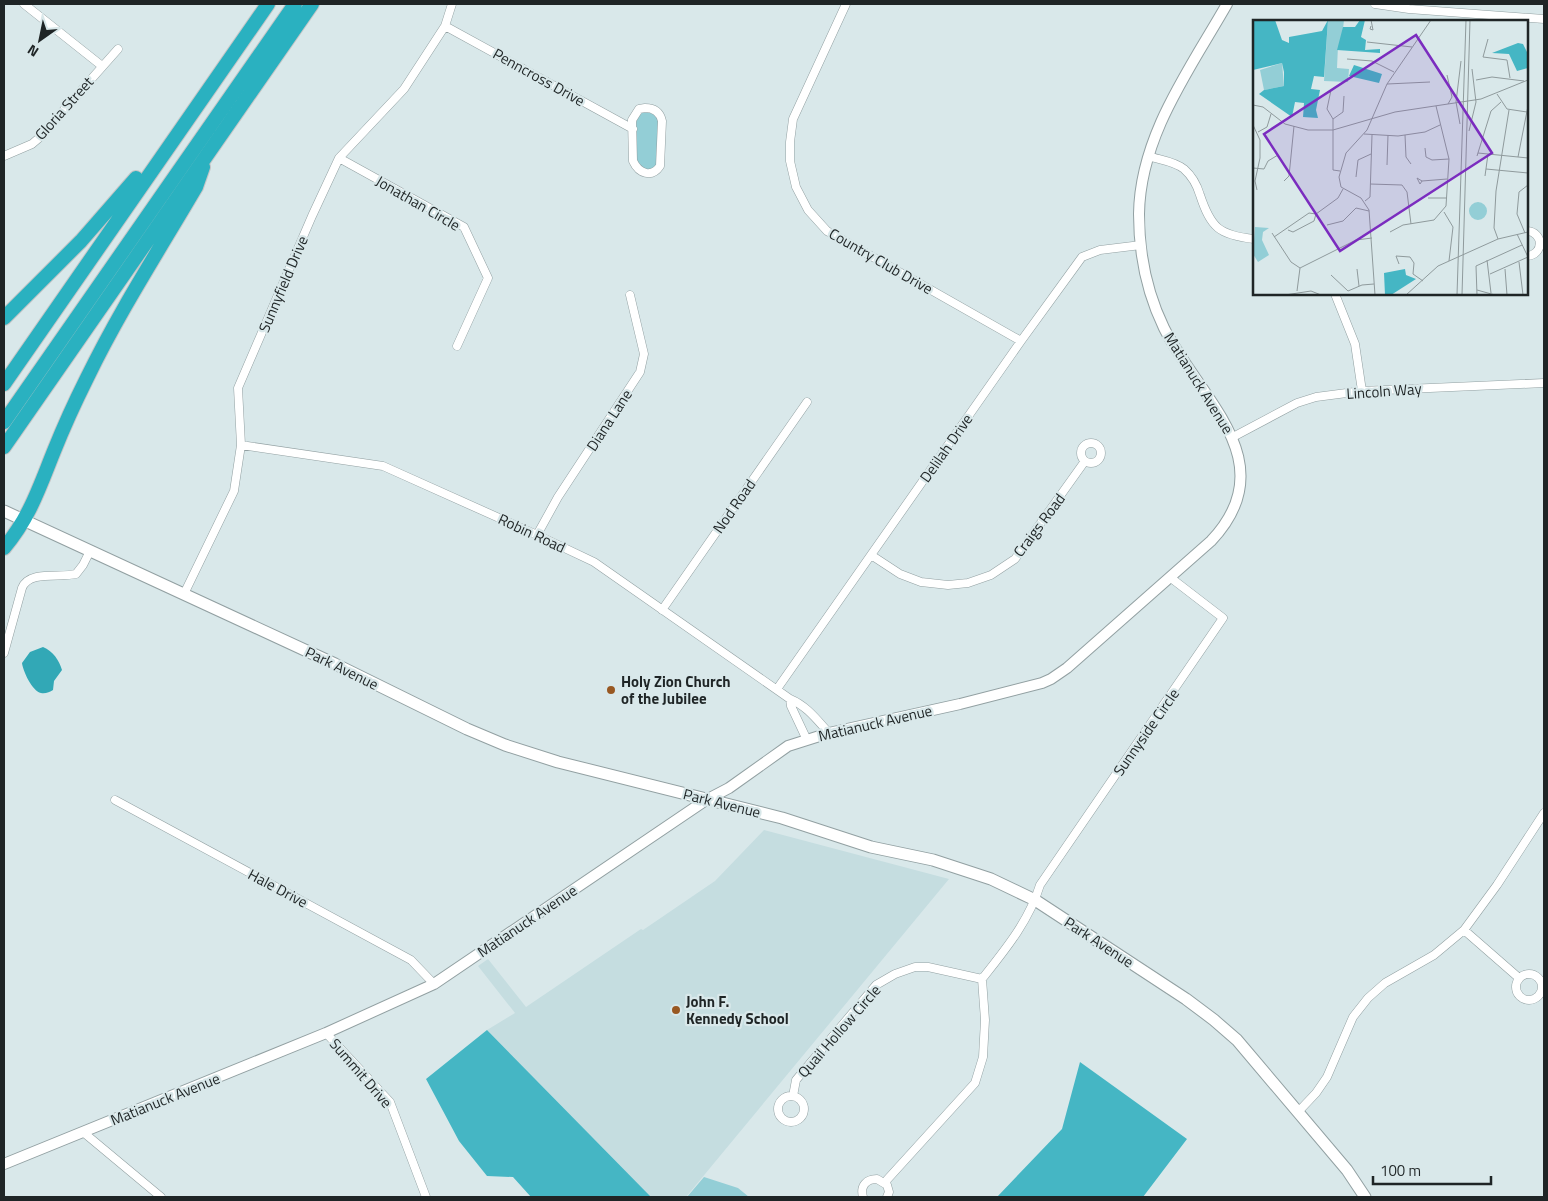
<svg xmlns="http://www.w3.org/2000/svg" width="1548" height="1201" font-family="'Titillium Web',sans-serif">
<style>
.built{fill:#c5dde0}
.green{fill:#93ced6}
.forest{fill:#45b6c4}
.water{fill:#32a8b6}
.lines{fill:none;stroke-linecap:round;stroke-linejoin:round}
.minor-casing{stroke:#92a0a2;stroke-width:9}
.tertiary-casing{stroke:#92a0a2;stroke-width:12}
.secondary-casing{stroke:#92a0a2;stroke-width:13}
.motorway-casing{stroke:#c5c6c7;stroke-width:16}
.minor{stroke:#fff;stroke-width:8}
.tertiary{stroke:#fff;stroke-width:10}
.secondary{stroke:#fff;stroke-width:11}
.motorway{stroke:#2ab1c0;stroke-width:14}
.poi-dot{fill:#985822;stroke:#d9e8ea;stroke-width:2}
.labels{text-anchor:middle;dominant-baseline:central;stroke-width:4.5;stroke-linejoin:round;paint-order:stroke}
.street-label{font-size:15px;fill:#1f2526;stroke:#d9e8ea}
.poi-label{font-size:15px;font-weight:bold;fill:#1f2526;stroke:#d9e8ea;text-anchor:start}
.inset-road{fill:none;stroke:#8f9a9c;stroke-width:1}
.view{fill:#7b2cbf;fill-opacity:0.15;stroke:#7b2cbf;stroke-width:2.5}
.inset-edge{fill:none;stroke:#1f2526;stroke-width:2.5}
</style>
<rect width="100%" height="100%" fill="#d9e8ea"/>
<!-- built -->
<path class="built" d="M764,830l185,49 -263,318h-35l-164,-167 28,-17 -37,-47 10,-7 38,48 115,-78 2,1 72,-49z"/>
<!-- green -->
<path class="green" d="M645,111l10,4 3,6v41c-4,7 -7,8 -15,7l-6,-7 -1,-4c0,-14 -6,-40 9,-47z
M704,1177l34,11 11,9h-62z"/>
<!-- forest -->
<path class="forest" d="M487,1030l164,167h-120l-18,-20 -26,-1 -28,-35 -33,-62z
M1080,1062l107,77 -44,58h-146l65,-68z"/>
<!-- water -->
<path class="water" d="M43,647c10,4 16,13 19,23l-8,11 -1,9c-3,2 -8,4 -12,3 -9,-2 -18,-22 -19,-30l8,-11z"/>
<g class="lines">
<!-- minor casing -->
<g class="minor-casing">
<path id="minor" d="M24,4l78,62
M846,4l-53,115 -3,23v19l6,26 12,23 19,21 194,110
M1375,4l34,5 135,10
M445,26l188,103
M645,108c9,0 15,4 17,13l-2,45c-8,12 -21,8 -27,-5l-1,-41 7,-11z
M4,156l28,-12 7,-6 79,-89
M1148,156c12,4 26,5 36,13 8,7 13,16 16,26 11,33 19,40 54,44
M339,158l125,69 24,51 -31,68
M1527,231c17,1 17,24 0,25
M1335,294l20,50 7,47
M1233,437l64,-34 19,-6 46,-6 182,-8
M1081 453a10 10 0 1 1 20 0a10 10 0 1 1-20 0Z
M241,445l142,21 154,69 57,27 196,137c17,7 27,21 39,34
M537,535l21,-38 82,-125 4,-18 -14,-59
M871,555l29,19 21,8 27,3 20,-2 23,-8 24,-16 70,-98
M184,594l50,-103 7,-46 -3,-57 74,-172 27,-58 65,-69 41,-63 7,-22
M662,610l145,-208
M4,653l18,-65c7,-18 38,-10 54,-14l7,-9 7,-14
M777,689l244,-348 61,-84 18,-7 41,-5
M790,699l1,7 16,34
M115,800l296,160 23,24
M1464,930l55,48
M1516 987a13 13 0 1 1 26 0a13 13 0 1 1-26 0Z
M326,1033l64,69 36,95
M793,1096l3,-16 80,-95 19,-11 20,-7h13l54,12
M778 1109a13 13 0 1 1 26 0a13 13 0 1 1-26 0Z
M1298,1112l18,-19 11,-16 26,-60 15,-19 17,-15 49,-28 30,-25 33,-45 47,-72
M83,1132l78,65
M885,1182l90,-99 8,-26 2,-37 -3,-41c23,-29 47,-58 58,-94l183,-267 -52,-40
M863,1197c-3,-11 3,-18 14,-18l10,6 2,7 -2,5"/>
</g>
<!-- tertiary casing -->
<g class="tertiary-casing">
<path id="tertiary" d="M4,1164l322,-131 108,-49 272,-184 23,-12 59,-42 41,-13 131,-29 82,-21 9,-4 16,-11 144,-127c75,-79 -12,-143 -47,-213 -17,-35 -25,-75 -25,-114 1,-78 51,-145 88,-210"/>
</g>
<!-- secondary casing -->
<g class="secondary-casing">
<path id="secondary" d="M4,511l331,153 132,65 38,16 53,17 224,56 89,29 62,13 58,19 44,21 151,99 28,21 23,20 110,130 18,27"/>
</g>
<!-- motorway casing -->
<g class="motorway-casing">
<path id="motorway" d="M4,318l77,-77 55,-63
M4,384l264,-380
M4,422l291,-418
M4,447l308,-443
M4,548c26,-31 35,-60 50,-97 10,-25 21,-49 33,-73 32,-66 72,-128 109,-191l7,-20"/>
</g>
<!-- minor -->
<use href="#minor" class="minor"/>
<!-- tertiary -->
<use href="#tertiary" class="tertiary"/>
<!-- secondary -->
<use href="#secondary" class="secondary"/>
<!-- motorway -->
<use href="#motorway" class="motorway"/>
</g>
<!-- markers -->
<g class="poi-dot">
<circle cx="611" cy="690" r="5"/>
<circle cx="676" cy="1010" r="5"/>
</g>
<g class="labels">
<!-- street labels -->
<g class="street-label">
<text transform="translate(539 77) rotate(29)">Penncross Drive</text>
<text transform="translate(64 108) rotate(-48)">Gloria Street</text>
<text transform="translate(418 203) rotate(30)">Jonathan Circle</text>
<text transform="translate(881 261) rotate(30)">Country Club Drive</text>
<text transform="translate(283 284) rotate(-67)">Sunnyfield Drive</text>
<text transform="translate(1199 383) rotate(58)">Matianuck Avenue</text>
<text transform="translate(1384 391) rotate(-4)">Lincoln Way</text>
<text transform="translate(609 420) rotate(-57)">Diana Lane</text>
<text transform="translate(946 448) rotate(-55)">Delilah Drive</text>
<text transform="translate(734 506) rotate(-55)">Nod Road</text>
<text transform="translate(1039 525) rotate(-53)">Craigs Road</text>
<text transform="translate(532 533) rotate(25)">Robin Road</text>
<text transform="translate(342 668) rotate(26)">Park Avenue</text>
<text transform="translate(875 723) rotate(-13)">Matianuck Avenue</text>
<text transform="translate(1146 732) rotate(-55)">Sunnyside Circle</text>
<text transform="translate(722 803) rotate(14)">Park Avenue</text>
<text transform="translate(278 888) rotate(28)">Hale Drive</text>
<text transform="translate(527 921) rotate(-34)">Matianuck Avenue</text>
<text transform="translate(1099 942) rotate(33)">Park Avenue</text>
<text transform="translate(839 1031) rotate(-49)">Quail Hollow Circle</text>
<text transform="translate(361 1073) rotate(49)">Summit Drive</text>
<text transform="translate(165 1099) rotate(-22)">Matianuck Avenue</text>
</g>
<!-- poi labels -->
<g class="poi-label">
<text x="621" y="681">Holy Zion Church<tspan x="621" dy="17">of the Jubilee</tspan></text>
<text x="686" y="1001">John F.<tspan x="686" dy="17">Kennedy School</tspan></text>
</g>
</g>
<!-- overview -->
<g transform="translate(1253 20)">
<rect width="275" height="275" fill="#d9e8ea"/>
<path d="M75,0h16l-3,26h-3l-1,22 12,1 -1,13 -24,-1zM29,43l2,23 -20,4 -4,-20zM216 191a9 9 0 1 1 18 0a9 9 0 1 1-18 0ZM2,207l14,1 -6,4 -1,8 7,15 -11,7 -5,-8z" fill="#93ced6"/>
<path d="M0,0h22l7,20 7,3v-6l33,-6 6,-11 -4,57 -10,-1 -3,13 9,1 -4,20 2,8 -15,-1 1,-14 -9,-1 -3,15 -33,-23 5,-4 20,-4v-14l-2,-9 -29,7zM107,0h5l-4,17 5,3 -1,10 15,-1v4l-43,-3 6,-23h12zM265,23l5,1 5,10v14l-11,3 -8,-17 -17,-1zM101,45l28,9 -3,9 -30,-7zM152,249l1,6 10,4 -25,16h-6l-1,-22z" fill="#45b6c4"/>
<path class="inset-road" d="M118,6l-1,3 3,1 -2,-10M235,19l-5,18 24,3 3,18M114,22l45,5M94,39l25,2 22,11M194,55l5,22 -4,7M223,60l16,-3 32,4M134,64l43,-2M77,73l1,-3 -4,19 6,10v51l7,1M244,74l10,15 20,3M0,85l10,2 22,17 23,6h25l62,-18 86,-13 47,-19M80,99l10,-7 1,-16M207,104l-4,-22 5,-41M0,105l7,15v18l-5,23 2,9M216,111l7,-29 -4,-33M5,112l9,-5 4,-13M111,114l34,2 27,-4 15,-7M152,115l1,22 5,7M172,128l1,9 6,3 17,-1M225,133l50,5M224,136l14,-45 10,-9M265,137l10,-51M134,145l1,-30M0,148l11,1 4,-8 10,-6M233,149l42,4M232,156l3,-22M103,157l2,-17 13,-6M31,161l5,-5 5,-50M169,161l-5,-3 3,6 2,-3 25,-2M117,164l32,1 5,7 4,32M175,178h19M112,181l5,-4 2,-62M191,192l9,15 -4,34M74,205l16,-4 13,-13 13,3M35,210l5,2 21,-11 2,-7M137,212l13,-7 31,-5 12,-14 3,-47 -13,-53M19,213l19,29 9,6 56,-28 16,-2M272,213l-8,-19 2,-22 9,-7M264,214l11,23M21,217l35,-24 7,1 22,-16 5,-9M245,219l-4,-11 2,-37 13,-81M234,240l4,33M266,242l4,33M146,244l-3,-8 14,1 4,6 -1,11 10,7M104,249l2,17M252,249l2,26M237,254l38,-17M78,255l17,16 14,-6 12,-1M224,270l18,5M44,271l3,-23M32,275l26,-4 10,4M122,275l-6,-85 -8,-12 -20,-11 -2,-10 7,-24 21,-23 20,-46 44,-64M153,275l32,-29 60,-27 30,-7M204,275l9,-275M209,275l8,-275M224,275l-1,-29 46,-21"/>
<path class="view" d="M163,15l76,118 -152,98 -76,-117z"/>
<rect width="275" height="275" class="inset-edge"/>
</g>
<!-- border -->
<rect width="1548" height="1201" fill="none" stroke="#1f2526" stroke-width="10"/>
<!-- north arrow -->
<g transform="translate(40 40) rotate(213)" stroke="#d9e8ea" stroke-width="4" paint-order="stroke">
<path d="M0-4L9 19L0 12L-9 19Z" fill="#1f2526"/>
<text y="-8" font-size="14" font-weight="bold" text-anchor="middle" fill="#1f2526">N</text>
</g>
<!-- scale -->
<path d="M1373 1176v8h118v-8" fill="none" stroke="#1f2526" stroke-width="2.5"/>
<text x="1380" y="1176" font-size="15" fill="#1f2526" stroke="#d9e8ea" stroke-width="4" paint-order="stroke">100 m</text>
</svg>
